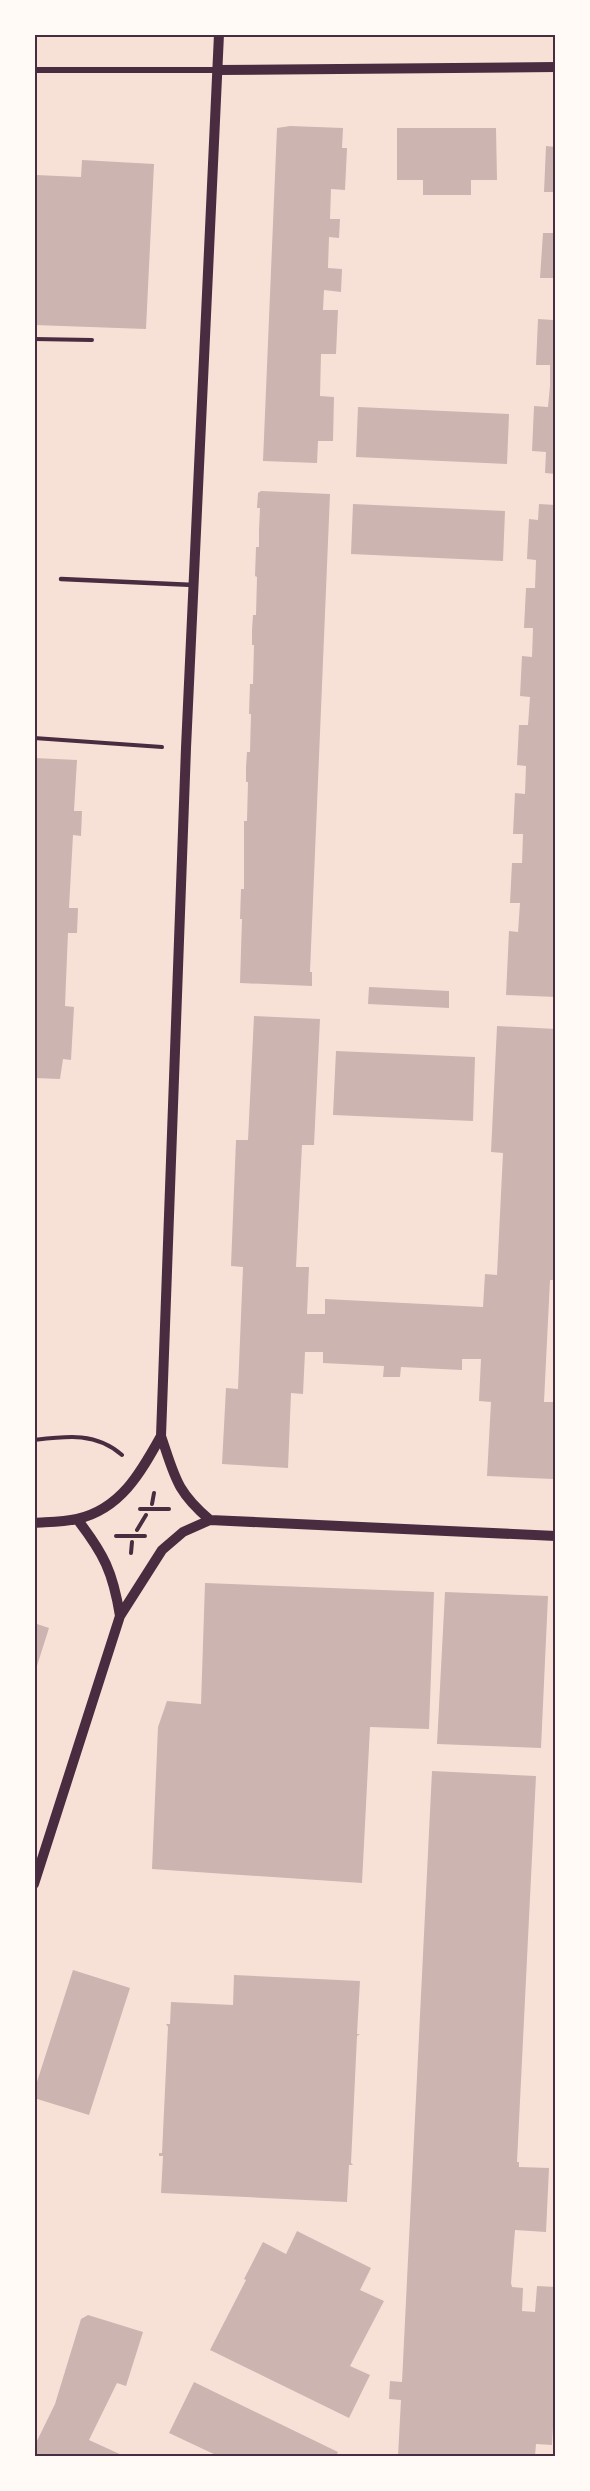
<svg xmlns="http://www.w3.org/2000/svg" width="590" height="2491" font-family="Manrope,sans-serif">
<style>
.building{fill:#ccb4b1}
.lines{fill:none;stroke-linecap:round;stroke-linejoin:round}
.path{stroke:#4a2c40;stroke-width:4}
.service{stroke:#4a2c40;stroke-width:4.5}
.minor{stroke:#4a2c40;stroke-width:6}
.tertiary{stroke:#4a2c40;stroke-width:10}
.neatline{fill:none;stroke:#4a2c40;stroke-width:2}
</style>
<rect width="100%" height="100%" fill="#f7e1d7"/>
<!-- building -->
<path class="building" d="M290,126l53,2 -1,20h5l-2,42 -14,-1 -1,30h10l-1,19 -10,-1 -1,31 14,1 -1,23 -17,-2 -1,20h15l-2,44h-15l-1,42 14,1 -1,44h-15l-1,22 -54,-2 14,-333z
M397,128h99l1,52h-26v15h-48v-15h-26z
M546,146l10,1v45h-12z
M82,160l72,4 -8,165 -112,-4 2,-150 45,2z
M543,233h13v45h-16z
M554,297h2v177l-11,-1 1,-21 -14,-1 2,-45 14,1 2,-21v-21h-14l2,-46 15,1z
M358,407l151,7 -2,50 -151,-7z
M261,491l69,3 -20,478h2v14l-72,-3 2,-64h-2l1,-30h3v-68h3l1,-39h-2v-15l1,-15h3l1,-38h-2l1,-30h3l1,-39h-2v-15l1,-15h3l1,-38 -2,-1 1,-29h3v-17l1,-22h-3l1,-15z
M353,504l152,7 -2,50 -152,-7z
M539,504l17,1v492l-50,-2 3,-64 9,1 2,-29h-10l2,-40h10l1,-29h-10l2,-41 10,1 1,-28 -9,-1 2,-40h9l2,-28 -10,-1 2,-40 10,1 1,-29h-9l2,-40h9l1,-28 -9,-1 2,-40 9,1z
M34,758l43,2 -3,51h8l-1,25 -8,-1 -4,73h9l-1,25h-9l-2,47 -1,26 9,1 -3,53 -8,-1 -3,20 -26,-1z
M369,987l80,4v17l-81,-4z
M254,1016l66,3 -6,126h-12l-6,122h13l-2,47h18v-15l158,8 2,-33 12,1 6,-122 -12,-1 6,-126 59,3v251h-6l-6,122h12l-3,77 -66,-3 4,-74 -12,-1 2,-42h-19v11l-61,-3 -1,10h-17l1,-11 -61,-3v-11h-18l-2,42 -12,-1 -3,75 -66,-4 4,-76 12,1 5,-122 -12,-1 5,-126h12z
M336,1051l139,6 -2,64 -140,-6z
M205,1583l229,9 -5,137 -59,-2 -8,156 -210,-14 6,-142 9,-26 34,3z
M445,1592l103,4 -7,152 -104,-4z
M34,1623l15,5 -14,44h-1z
M432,1771l104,5 -19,386h2v5l30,1 -3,64 -31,-2 -4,53 1,4 11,1 -1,23 13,1 2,-26 19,1v83l-4,75 -16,-1 -1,12h-137l3,-56 -12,-1 1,-18 12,1z
M73,1970l57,18 -41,127 -55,-17v-7z
M234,1975l126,6 -3,53h3l-3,2 -6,127 2,2h-4l-2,37 -186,-9 2,-37h-4v-3h3l6,-126 -2,-3h4l1,-22 62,3z
M297,2231l74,37 -11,22 24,11 -34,65 20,9 -21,43 -139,-68 36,-70 -2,-1 19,-37 23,12z
M88,2315l55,17 -17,54 -9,-3 -28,57 35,16h-90v-9l21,-43 26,-85z
M194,2382l144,70 -2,4h-118l-49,-23z"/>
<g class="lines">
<!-- path -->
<path class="path" d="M34,339l58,1
M34,738l128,9
M34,1440c33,-4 62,-8 88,15
M152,1504l2,-11
M140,1509h29
M137,1530l9,-15
M116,1536h29
M131,1553l1,-11"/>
<!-- service -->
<path class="service" d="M61,579l133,6"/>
<!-- minor -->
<path class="minor" d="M34,70h183"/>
<!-- tertiary -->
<path class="tertiary" d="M217,70l339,-3
M77,1519c27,35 36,53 43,97
M210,1520c-34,-29 -35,-43 -49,-84l25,-688 33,-714
M34,1523c14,-1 29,-1 43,-4 44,-10 64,-47 84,-83
M34,1884l86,-268 42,-66 21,-18 27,-12 346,16"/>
</g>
<!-- border -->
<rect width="590" height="2491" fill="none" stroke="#fffaf5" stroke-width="72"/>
<rect x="36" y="36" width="518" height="2419" class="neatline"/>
</svg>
